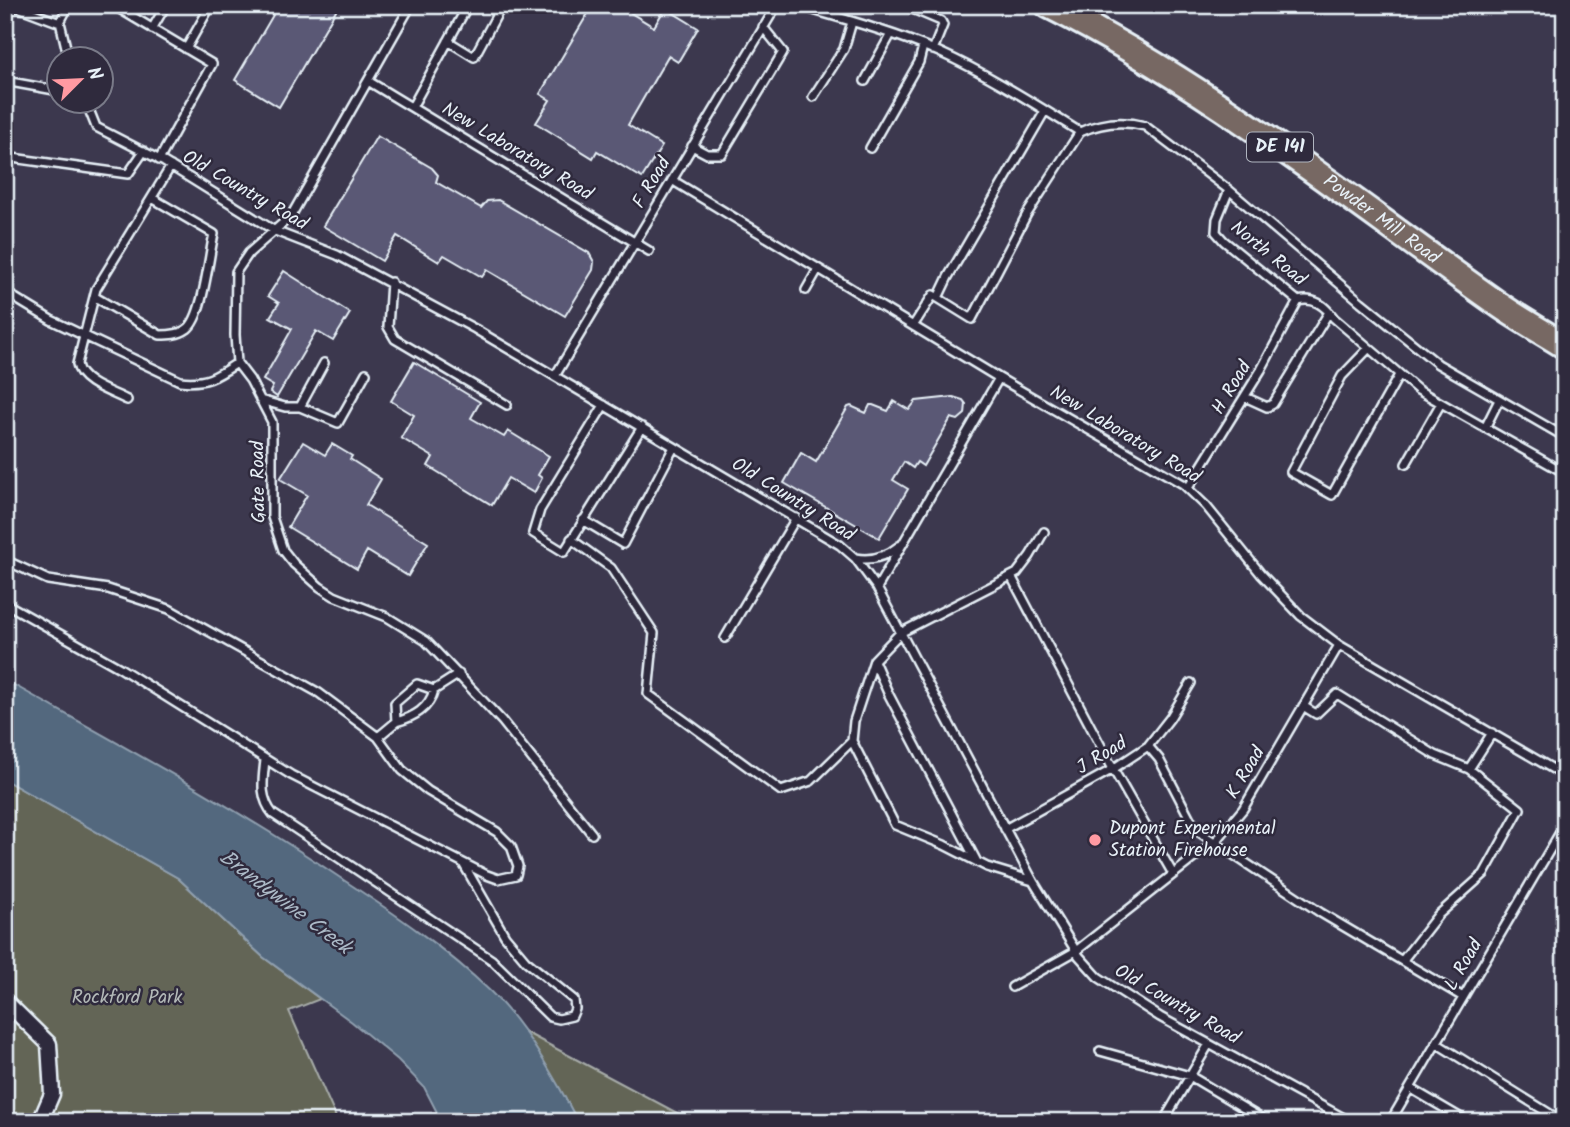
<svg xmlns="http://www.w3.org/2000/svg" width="1570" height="1127" font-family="Kalam,sans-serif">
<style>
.green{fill:#636557;stroke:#a6aba8;stroke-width:2}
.water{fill:#53687e;stroke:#8f9faf;stroke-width:2}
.building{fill:#5a5875;stroke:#e8f1f8;stroke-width:2}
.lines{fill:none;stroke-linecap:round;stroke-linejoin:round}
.lane-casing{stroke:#e8f1f8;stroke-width:12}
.street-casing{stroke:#e8f1f8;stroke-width:19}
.highway-casing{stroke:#e8f1f8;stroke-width:30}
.lane{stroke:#2f2a3d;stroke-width:7}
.street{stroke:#2f2a3d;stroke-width:14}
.highway{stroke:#776864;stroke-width:24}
.poi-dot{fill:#ff9aa2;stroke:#2f2a3d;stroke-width:2.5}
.labels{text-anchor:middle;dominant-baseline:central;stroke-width:5;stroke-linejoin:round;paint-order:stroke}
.shield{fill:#2f2a3d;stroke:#b0b5c0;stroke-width:2}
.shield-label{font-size:18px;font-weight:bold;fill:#e8f1f8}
.street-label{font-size:19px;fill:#e8f1f8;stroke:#2f2a3d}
.poi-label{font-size:19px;fill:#e8f1f8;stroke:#2f2a3d;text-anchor:start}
.park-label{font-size:19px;fill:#b3b9b8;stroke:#2f2a3d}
.water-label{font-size:21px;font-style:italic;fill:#acbac7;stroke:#2f2a3d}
</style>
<rect width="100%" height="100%" fill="#3c384e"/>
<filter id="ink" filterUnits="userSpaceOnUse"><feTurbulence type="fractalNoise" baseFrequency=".0143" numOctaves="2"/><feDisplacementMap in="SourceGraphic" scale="14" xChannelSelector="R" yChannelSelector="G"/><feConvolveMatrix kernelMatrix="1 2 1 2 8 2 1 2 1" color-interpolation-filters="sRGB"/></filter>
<g filter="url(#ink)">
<!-- green -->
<path class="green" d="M5,780l173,98 85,79 57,42 -31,12 49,111h-333z
M523,1031l169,90 8,1h-169l-25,-70z"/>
<!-- water -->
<path class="water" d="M5,680c114,64 229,126 337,199 52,34 103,69 148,112 34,33 66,88 88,131h-136l-18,-35 -26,-27 -46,-38 -89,-65 -85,-79 -173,-98z"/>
<!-- building -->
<path class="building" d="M266,5h73l-60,102 -44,-27 38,-65 -9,-5z
M593,5h42l-4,8 23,14 11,-19 33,20 -20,34 -10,-6 -40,69 34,21 -20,32 -45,-27 -4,7 -57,-35 14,-23 -10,-6z
M377,136l55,32 6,7 -2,7 45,26 6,-7 11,-1 91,53 5,9 -1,8 -28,46 -78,-46 -5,7 -38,-22 -5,7 -42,-26 -15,25 -59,-35z
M284,271l66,42 -17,28 -17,-10 -39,66 -7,-5 3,-6 -10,-6 29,-51 -22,-12 9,-14 -11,-7z
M414,362l66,40 -9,16 33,19 4,-6 41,25 -11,19 4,3 -8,15 -26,-15 -16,27 -64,-39 5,-9 -32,-19 13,-23 -23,-14z
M953,397l10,3 3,4 -1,10 -7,6 -7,-2 -28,48 -6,-4 -4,6 -9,-6 -11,18 15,9 -29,49 -95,-55 17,-30 15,9 32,-55 3,-1 15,7 4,-8h3l15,6 6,-10 15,9 7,-9z
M303,442l22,13 7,-11 20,12 -2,3 31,20 -15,26 62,38 -20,33 -41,-25 -10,18 -69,-42 19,-32 -27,-16z"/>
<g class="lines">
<!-- lane casing -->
<g class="lane-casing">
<path id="lane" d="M113,5l99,59 -53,96
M411,5l-120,211 -42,37 -13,19 -1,63 2,28 13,17 22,42v95l11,33 11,14 26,23 14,9 53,21 39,24 76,80 90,113
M796,5c48,14 97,27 143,47 49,22 96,52 141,80 22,-10 42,-12 65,-6l84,64 -12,29 -1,13 8,9 74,60c16,-4 26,4 36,17l84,72 147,83
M903,5l38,16 2,4 -10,25
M5,13l10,-7 45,17
M152,29l14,-24
M448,41l26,16 28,-52
M186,49l25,-44
M69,60l-9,-38 9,-17
M5,81l55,10
M368,81l281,170
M865,81l26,-47
M813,97l31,-48 8,-27
M86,102l10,25 68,35 111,69 62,24 138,74 365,216 15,13 22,30 156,293 46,75 19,21 62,40 191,105
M412,107l56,-102
M692,146l15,8h15l61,-102 -20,-25
M870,148l49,-86 4,-16
M5,157l123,17 16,-23
M672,180l327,198 184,106 23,22 55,68 40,42 38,29 226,131
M1229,190l132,112 77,62 127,73
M391,282l-3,45 7,12 112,66
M806,290l12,-21
M5,292l46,28 129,61c26,3 36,-4 57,-18
M95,297l65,38c8,0 19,0 27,-6 16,-11 22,-74 27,-95l-62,-36
M938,298l10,-21 97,-166
M913,326l20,-31 39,24 55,-105 53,-82
M1369,348l-27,28 -51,96 41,23 67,-120
M555,376l222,-371
M1245,397l22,10 6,-3 56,-92
M127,400c-15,-8 -47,-17 -50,-36l19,-75 75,-123
M260,400l25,7h15l38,16 28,-50
M604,405l-64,105 -7,23 31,19 78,-125
M300,407l24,-44
M1485,428l14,-28
M1406,464l35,-61
M1188,488l73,-118 37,-69
M583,520l40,24 51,-97
M571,539l40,29 43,65 -6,61 118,86 15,11 30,-10 41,-40
M855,558c17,3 31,-1 44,-12
M5,560l43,20 60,9 61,20 150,84 59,44 24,33 26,21 69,41 14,14 7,20 -2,9 -18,4 -11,-4 -196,-100 -171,-107 -115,-65
M1011,576l102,193 60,105
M877,588l122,-210
M725,638l71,-120
M874,661l15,34 88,167
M434,690l-17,-6 -22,19 1,19c18,-5 33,-13 38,-32l25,-16
M1303,706l13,8 21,-20 98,61 34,14 51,40 -36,65 -46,41 -36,46
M378,737l18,-15
M1148,746l11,13 37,71 125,83 142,84
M265,760c-2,20 -6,37 8,54l219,146 58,57 9,2 13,-3 3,-7 -1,-9 -48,-39 -21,-25 -41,-71
M1469,769l23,-36
M1005,829l108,-60 35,-23 22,-28 21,-35
M1033,881l-46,-14 -43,-22 -49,-20 -43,-84 2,-20 20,-61 26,-27 117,-60 13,-17 14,-24
M1012,987l64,-36 142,-112 25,-30 96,-164
M1436,1043l127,79
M1100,1051l90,25 77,46
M1410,1088l58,34
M1167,1115l12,7
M1163,1122l46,-78
M1390,1122l175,-298"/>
</g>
<!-- street casing -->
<g class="street-casing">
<path id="street" d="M5,1001l44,43 3,50 -12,28"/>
</g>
<!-- highway casing -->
<g class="highway-casing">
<g id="highway">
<path id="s1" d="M1048,5c162,81 302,195 450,299 21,15 45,28 67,42"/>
</g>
</g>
<!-- lane -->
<use href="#lane" class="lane"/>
<!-- street -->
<use href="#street" class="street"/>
<!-- highway -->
<use href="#highway" class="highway"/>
</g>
</g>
<!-- markers -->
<circle class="poi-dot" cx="1095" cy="840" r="7"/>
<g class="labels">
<!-- shield labels -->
<rect class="shield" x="1247" y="132.5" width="66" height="29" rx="5"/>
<g class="shield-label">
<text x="1280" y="147">DE 141</text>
</g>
<!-- street labels -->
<g class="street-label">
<text transform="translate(517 152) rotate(31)">New Laboratory Road</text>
<text transform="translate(652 183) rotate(-59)">F Road</text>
<text transform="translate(245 191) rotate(30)">Old Country Road</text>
<text stroke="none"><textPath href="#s1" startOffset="397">Powder Mill Road</textPath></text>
<text transform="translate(1268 254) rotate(39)">North Road</text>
<text transform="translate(1232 388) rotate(-59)">H Road</text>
<text transform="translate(1125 435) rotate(31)">New Laboratory Road</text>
<text transform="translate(259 482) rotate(-91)">Gate Road</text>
<text transform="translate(793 500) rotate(32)">Old Country Road</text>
<text transform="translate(1102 756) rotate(-31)">J Road</text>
<text transform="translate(1246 773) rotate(-59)">K Road</text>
<text transform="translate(1464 965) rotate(-60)">L Road</text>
<text transform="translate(1177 1005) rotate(30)">Old Country Road</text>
</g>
<!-- poi labels -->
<g class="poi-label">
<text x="1109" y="829">Dupont Experimental<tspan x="1109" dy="22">Station Firehouse</tspan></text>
</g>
<!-- park labels -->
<g class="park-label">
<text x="127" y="998">Rockford Park</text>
</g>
<!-- water labels -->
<g class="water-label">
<text transform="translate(285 903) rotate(37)">Brandywine Creek</text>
</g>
</g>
<!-- margin -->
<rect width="1570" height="1127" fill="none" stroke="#2f2a3d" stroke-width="28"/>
<rect x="14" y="14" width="1542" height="1099" fill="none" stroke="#e8f1f8" stroke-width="2.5" filter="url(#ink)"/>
<!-- north arrow -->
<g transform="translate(80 80) rotate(66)"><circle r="33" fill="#2f2a3d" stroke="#797a88" stroke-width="2"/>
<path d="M0-5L12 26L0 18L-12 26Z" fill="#ff9aa2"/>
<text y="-10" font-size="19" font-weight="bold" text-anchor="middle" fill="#e8f1f8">N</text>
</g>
</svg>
